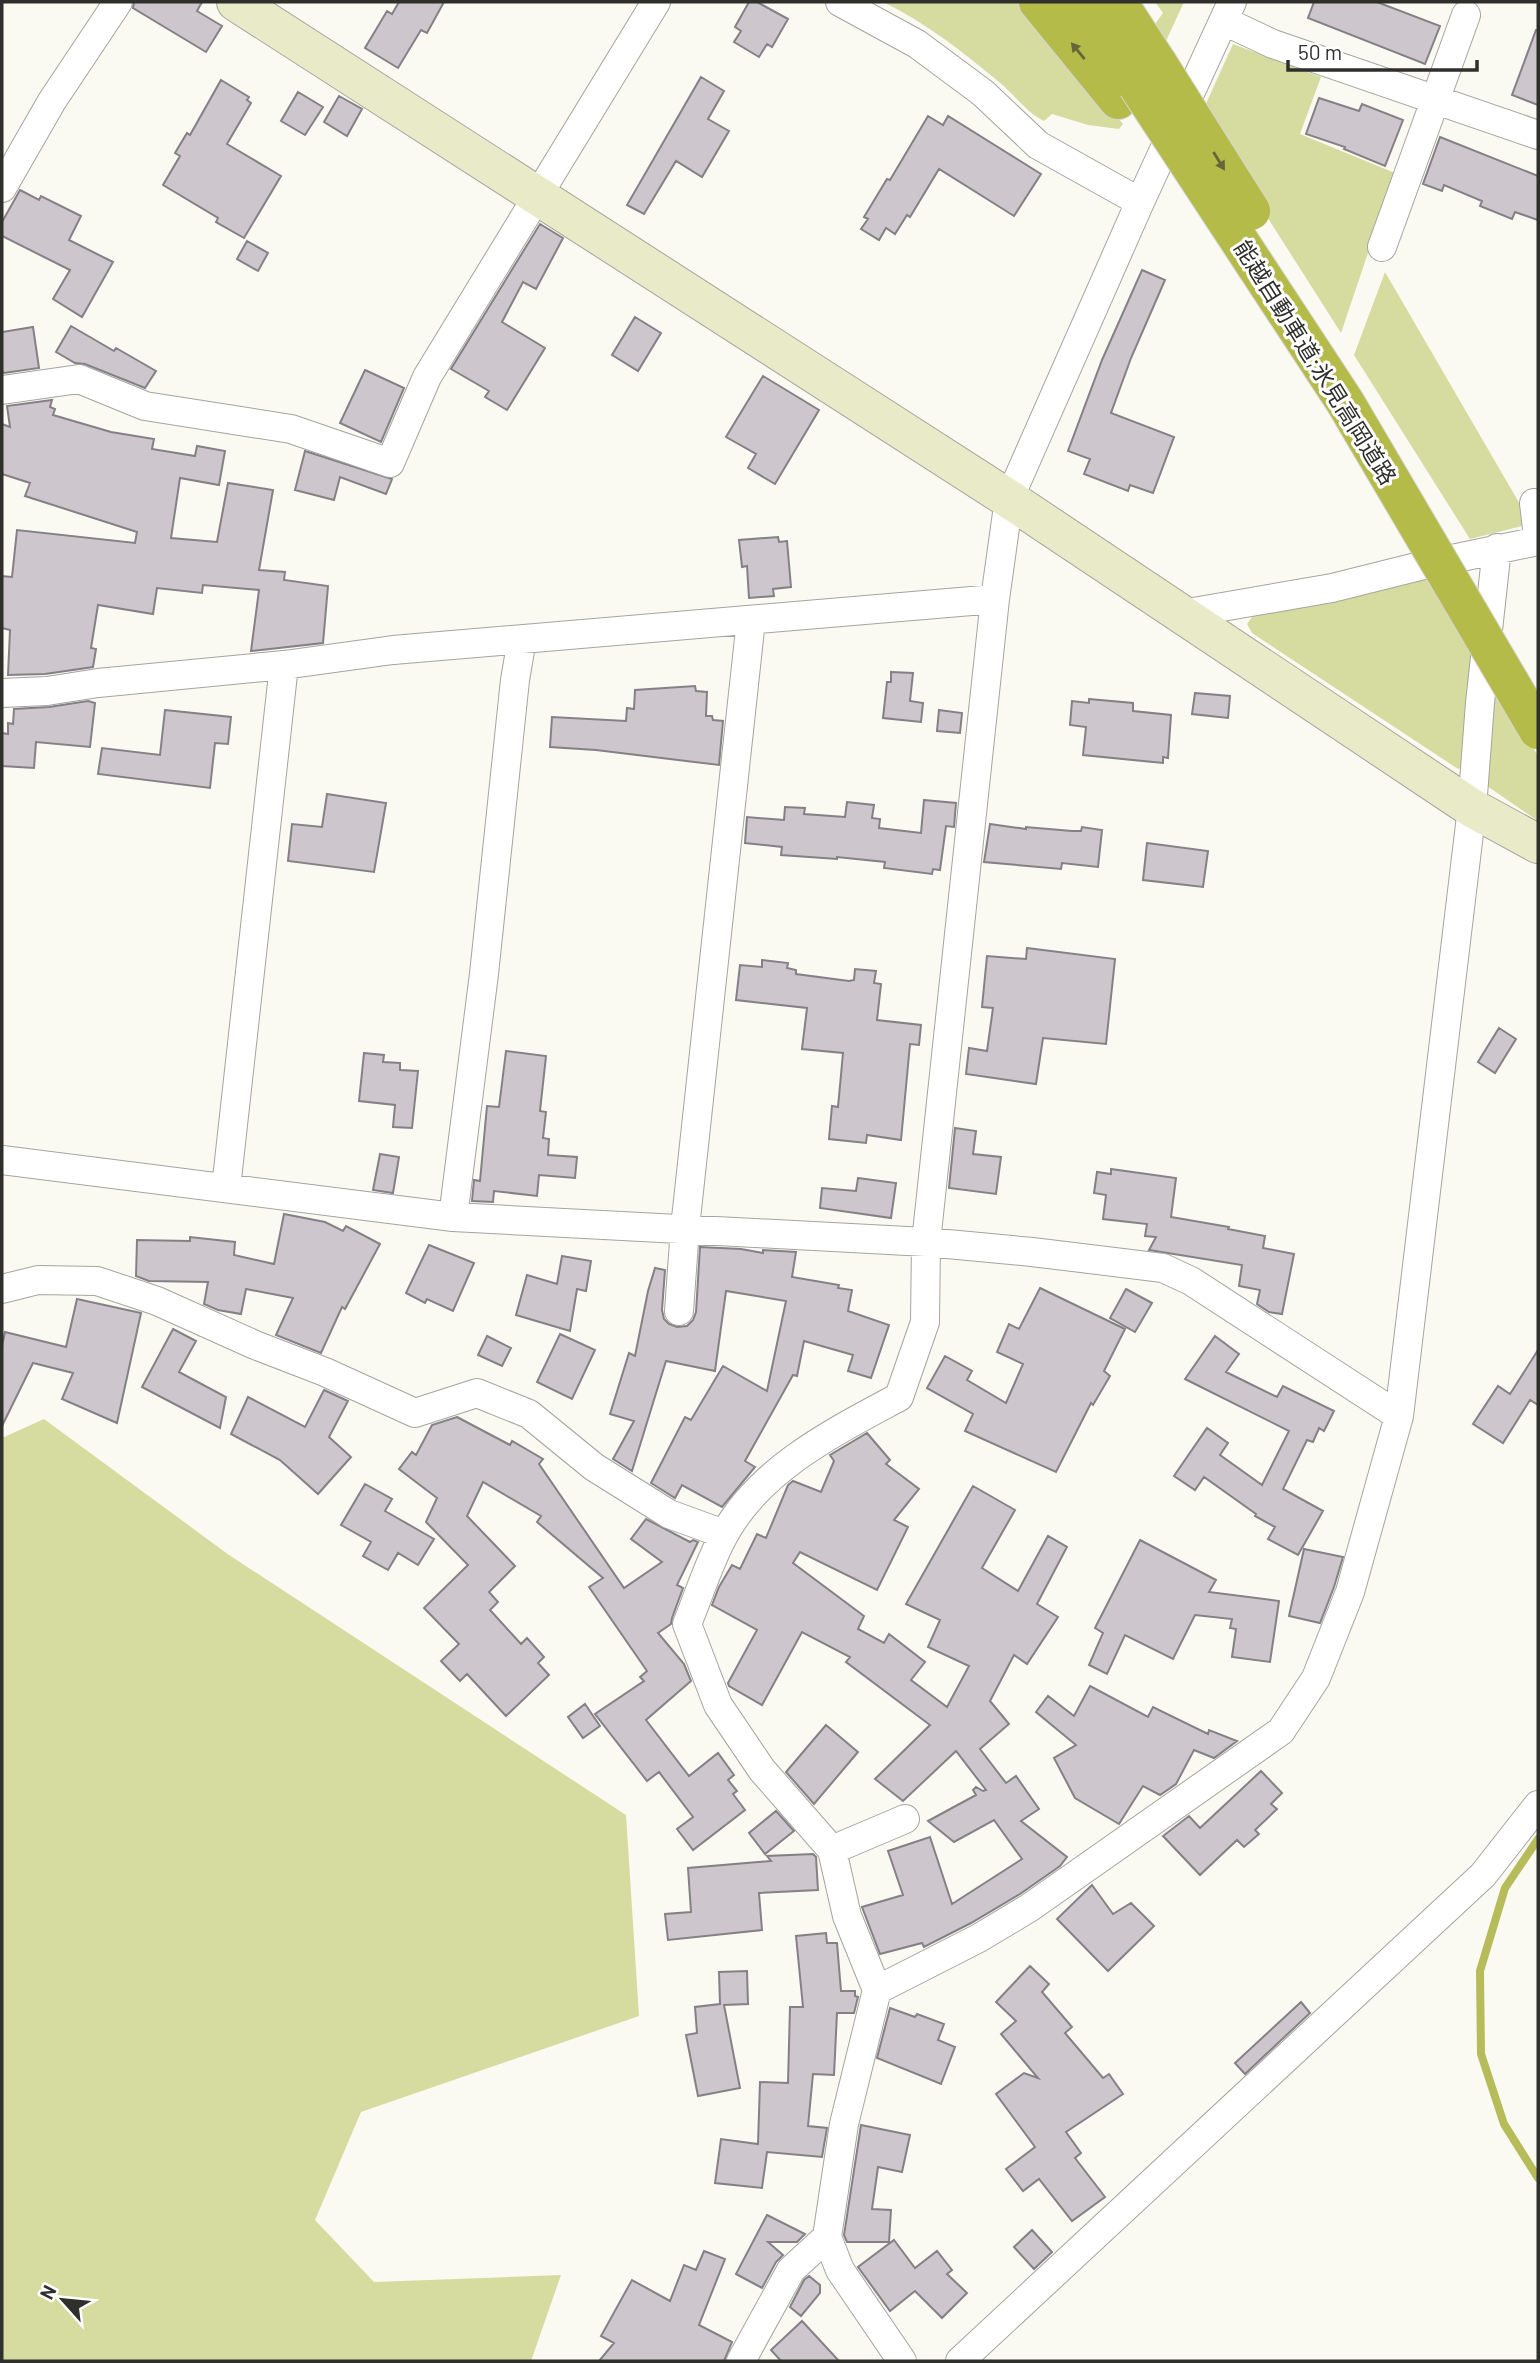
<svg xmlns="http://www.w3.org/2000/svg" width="1540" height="2363" font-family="Barlow,'Noto Sans JP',sans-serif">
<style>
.green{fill:#d6dca0}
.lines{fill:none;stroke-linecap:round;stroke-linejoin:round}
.stream{stroke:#b6bc5a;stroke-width:8}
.building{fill:#cdc7cd;stroke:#858085;stroke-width:2}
.street-casing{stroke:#a4a59e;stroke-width:30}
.secondary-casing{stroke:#a4a59e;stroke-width:40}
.highway-casing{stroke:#d5d5d5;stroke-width:40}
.street{stroke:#fff;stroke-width:28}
.secondary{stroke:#e9ebc8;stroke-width:38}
.highway{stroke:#b5bb49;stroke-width:38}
.highway-bridge-casing{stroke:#d5d5d5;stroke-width:40;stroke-linecap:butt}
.highway-bridge{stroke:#b5bb49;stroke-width:38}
.oneway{fill:#656738}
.labels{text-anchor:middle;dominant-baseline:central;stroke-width:6;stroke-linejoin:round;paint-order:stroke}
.street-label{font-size:23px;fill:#2f2f2c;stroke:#fff}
</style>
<rect width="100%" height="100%" fill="#fafaf3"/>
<!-- green -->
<path class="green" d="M883,2h144l96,122 -4,5 -31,-4 -36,-11 -8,7c-18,-9 -29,-26 -45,-39 -36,-30 -74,-60 -116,-80z
M1155,2h29l-18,39 -11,-17 8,-11z
M1233,44l88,33 -21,57 95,39 -54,160 -91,-143 -46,-82z
M1385,272l136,234 1,20 -52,13 -116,-184z
M1432,575l46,77 -11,113 -9,4 -206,-136 -5,-9 5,-7 14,-10z
M1492,676l46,80v65l-54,-37z
M44,1419l185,136 397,260 13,201 -278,96 -46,108 59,62 187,-7 -30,86h-529v-923z"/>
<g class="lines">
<!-- stream -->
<path class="stream" d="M1538,1839l-33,49 -25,83 1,83 23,70 34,54"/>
</g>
<!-- building -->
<path class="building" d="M134,2h68l-5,9 25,15 -16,26 -73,-44z
M399,2h45l-17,31 -6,-3 -23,38 -33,-20 22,-37 5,3z
M749,2h8l31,17 -16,28 -5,-3 -8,13 -25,-15 7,-11 -6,-4z
M1314,2h63l63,24 -15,38 -117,-46z
M1536,30h2v75l-26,-10z
M701,77l23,14 -16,28 21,12 -27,46 -26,-16 -32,53 -17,-9z
M221,80l28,17 -2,3 4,3 -24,41 54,32 -37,62 -28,-16 2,-4 -55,-33 17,-29 -5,-3 12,-20 3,2z
M298,92l25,15 -18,28 -24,-14z
M339,96l23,13 -15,27 -23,-14z
M1319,98l40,13 3,-7 41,16 -18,46 -41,-17 1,-2 -39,-13z
M928,116l15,9 5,-9 93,58 -27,42 -75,-47 -29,48 -3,-2 -12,19 -9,-6 -7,12 -18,-11 7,-10 -4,-2 23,-38 3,1z
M1440,137l98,39v44l-23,-8 -3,7 -32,-13 2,-5 -38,-16 -2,6 -19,-7z
M20,190l19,10 2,-4 40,20 -12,24 44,22 -31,55 -29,-18 17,-29 -68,-34v-14z
M540,224l23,14 -27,51 -13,-7 -21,40 43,26 -38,62 -22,-13 4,-6 -38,-22z
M247,241l21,12 -10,18 -21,-12z
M1142,270l23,10 -34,78 -20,55 63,24 -21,56 -23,-8 -2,6 -44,-17 6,-15 -22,-8 34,-91z
M635,317l26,16 -23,38 -26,-16z
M71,326l43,25 2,-3 40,23 -11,17 -60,-24 -10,-1 -19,-11z
M33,327l6,41 -35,5 -2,-2v-39z
M365,370l39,18 -23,54 -41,-19z
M763,376l56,34 -44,74 -27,-16 8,-14 -30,-17z
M52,400l-2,7 5,2 -2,6 58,17 43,7 -2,10 43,7 2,-10 28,5 -6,34 -39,-7 -9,60 46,4 11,-59 45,7 -14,80 26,2 -1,8 44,6 -5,57 -72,8 8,-61 -56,-5 -1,8 -45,-5 -4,26 -55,-9 -7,43 5,1 -3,18 -48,7 -37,1 2,-45 -8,-2v-52l10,1 5,-47 118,13 2,-11 -112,-36 5,-13 -28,-9v-50l8,3 -3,-21z
M305,451l87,28 -6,15 -46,-17 -6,23 -39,-10z
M778,537l1,5 8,-1 4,46 -18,2 1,7 -25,2 -2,-32 -5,1 -3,-27z
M891,672l22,1 -3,28 13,2 -2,19 -38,-4 4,-36h4z
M695,686l1,5 11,1 -1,24h6l1,4 10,1 -4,44 -123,-15 -46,-3 2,-30 74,4 1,-13 7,1 1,-19z
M1195,693l35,3 -2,22 -36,-4z
M1089,699l44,4v8l38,4 -3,43 -5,-1v6l-80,-8 3,-28 -16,-2 2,-24 17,2z
M88,701l7,2 -5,44 -54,-5 -2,26 -32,-2v-33l6,1v-11l5,1 1,-15 35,-2z
M165,710l66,7 -3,27 -13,-1 -5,45 -112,-14 4,-26 58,7z
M939,710l23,3 -2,20 -23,-2z
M327,794l59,9 -12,69 -86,-11 4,-37 30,3z
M924,800l32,3 -2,24 -8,-1 -6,44 -7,-1 -1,5 -48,-6 1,-6 -48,-5v2l-56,-4 1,-8 -37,-4 2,-26 37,3 1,-13 20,1 -1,6 41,3 2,-15 27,3 -2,13 8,1 -1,9 42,5z
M990,824l36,5v-2l46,4h9l1,-4 20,3 -4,37 -36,-4 -1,6 -77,-7z
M1147,843l61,8 -5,36 -60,-7z
M1027,948l88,11 -9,85 -63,-6 -7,46 -70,-10 3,-26 18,3 6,-43 -11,-1 5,-51 39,3z
M762,960l26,3 -1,5 9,2v4l53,7 5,-1 1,-11 21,2 -2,12 7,1 -4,36 44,5 -2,20 -9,-1 -9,96 -34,-5 -1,8 -37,-4 3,-33 6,1 5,-54 -41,-4 5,-41 -71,-8 4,-35 22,2z
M1499,1028l17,11 -21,34 -17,-11z
M506,1051l40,5 -6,55 6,1 -3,26 6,1 -1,16 29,2 -2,21 -36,-3 -2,21 -43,-5 -1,11 -21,-1 2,-21 6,1 7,-75 12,1z
M364,1053l20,2 -1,7 17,1v7l18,1 -6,57 -19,-1 2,-22 -36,-4z
M955,1128l21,3 -3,23 28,3 -5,37 -47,-6z
M380,1154l19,3 -6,36 -20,-3z
M1111,1169l65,9 -5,39 58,10 -1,2 37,7 -2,12 31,6 -12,60 -13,-2 -12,-8 3,-14 -21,-4 3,-21 -93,-15 7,-13 -11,-1 2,-12 -44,-5 3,-24 -12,-2 3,-21 14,2z
M858,1178l38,5 -5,35 -71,-10 2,-20 34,3z
M284,1214l41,8 18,9 3,-5 34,18 -35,65 -3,-2 -21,46 -45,-18 17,-37 -47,-9 -5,25 -23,-4 -14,-6 4,-22 -59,-1 -13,-5 1,-36 53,1v-4l45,5 -1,13 40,9z
M429,1245l45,18 -21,48 -26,-12 -2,4 -19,-10z
M700,1247l41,2 22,4v-3l33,2 -4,25 47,8 -1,3 14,2 -4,21 41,14 -18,53 -23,-7 5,-16 -49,-14 -7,35 -4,-1 -48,86 10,6 -33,40 -40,-22 -7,13 -24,-15 34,-66 6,3 32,-54 44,25 19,-90 -60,-10 -11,80 -49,-10 -34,110 -19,-12 21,-38 -24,-7 19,-61 6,3 13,-65 7,-23 10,2 -3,40 2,9 5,5 8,3 10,-1 6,-6 3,-8z
M562,1256l29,5 -5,30 -9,-2 -7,42 -54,-16 11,-40 30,9z
M1040,1288l85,41 -21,42 6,5 -17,29 -2,-2 -35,69 -91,-41 8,-17 -46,-26 18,-32 27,15 -5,9 39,23 17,-39 -26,-12 12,-28 10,5z
M1126,1289l26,14 -17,29 -25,-14z
M77,1299l64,14 -24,110 -55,-24 11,-26 -40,-10 -31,63v-80l3,-14 61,15z
M173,1329l23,12 -17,31 47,25 -6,31 -78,-41z
M560,1334l35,16 -23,49 -35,-17z
M487,1336l24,12 -9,18 -24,-11z
M1215,1336l24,18 -13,18 51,25 6,-11 51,25 -10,20 -5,-3 -6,14 -6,-2 -24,49 40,22 -25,44 -30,-16 7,-12 -20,-11 1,-2 -52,-37 -9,13 -21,-14 33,-48 21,15 -8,12 42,30 27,-54 -104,-52z
M1538,1350v55l-8,-5 -27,43 -30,-19 25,-38 12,8z
M324,1390l24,11 -19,36 22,20 -33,37 -38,-34 -49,-26 17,-37 57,30z
M457,1417l53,28 2,-4 31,18 -4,5 85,124 38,-26 -31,-23 15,-20 44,23 3,-2 5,2 -21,43 6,3 -11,30 -1,6 -13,9 26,31 7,17 -45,39 43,56 29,-23 16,22 -6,5 9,11 -4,3 12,16 -52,40 -16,-21 16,-12 -34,-45 -12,9 -52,-67 49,-33 -4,-4 7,-6 -58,-84 14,-9 -66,-56 4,-6 -58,-34 -16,34 48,50 -26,26 9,10 -8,8 31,34 6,-6 17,19 -6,6 11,12 -43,41 -39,-42 -7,7 -19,-20 18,-17 -35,-36 44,-43 -42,-43 11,-24 -38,-29 13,-17 4,3 16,-30z
M867,1433l23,27 -4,4 33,25 -25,31 14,7 -31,63 -77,-38 -7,11 71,53 -6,13 26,14 5,-9 36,28 -14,18 36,27 22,-41 -41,-19 12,-27 -34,-16 67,-118 42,24 -33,58 36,23 30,-55 19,11 -30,57 21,13 -31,47 -13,-9 -24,46 19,23 -29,25 26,34 10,-7 23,33 -18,12 46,36 -7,9 -40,28 -49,29 -47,24 -2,-4 -42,11 -18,-47 41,-12 -15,-44 42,-14 22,67 70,-45 -28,-39 -40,22 -26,-21 48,-26 -3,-5 3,-3 7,4 3,-1 -30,-39 -53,50 -28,-22 55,-54 -84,-63 4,-5 -48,-25 -40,73 -33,-19 -1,-3 29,-53 -45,-25 7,-18 13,-22 8,4 17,-35 9,4 22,-53 5,-4 28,11 13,-31 -4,-6z
M365,1484l27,15 -7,12 49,28 -16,26 -20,-12 -10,17 -25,-14 8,-14 -30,-17z
M1140,1540l76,40 -7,12 70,9 -9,61 -38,-5 4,-28 -6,-1 2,-9 -37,-4 -22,44 -48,-24 -18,39 -18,-9 14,-32 -8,-5z
M1304,1549l39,8 -9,30 -14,36 -31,-7z
M1090,1686l58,31 5,-10 55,27 1,-4 28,11 -23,17 -20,-8 -18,34 -16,11 -17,-9 -24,38 -44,-26 -21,-40 22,-13 -40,-33 12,-16 26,20z
M585,1704l15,22 -17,12 -15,-21z
M826,1725l32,27 -44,52 -28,-32z
M1261,1771l21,22 -11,11 6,5 -22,21 4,4 -15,13 -7,-7 -37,35 -37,-39 26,-20 11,12z
M776,1811l18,20 -29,23 -16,-21z
M813,1854l3,3 2,33 -59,3 3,37 -94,10 -3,-26 26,-2 -3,-44 83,-7 -4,-5z
M1092,1885l21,29 18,-11 23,23 -46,45 -51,-52z
M826,1933l1,10h10l4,48h14v5l3,1 -4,16h-17l-3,62 -21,-1 -5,52 19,2 -5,29 -55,-5 -5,36 -47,-5 6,-44 37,5 2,-62 28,1 2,-76h13l-7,-71z
M1030,1966l19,18 -7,8 30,35 -7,6 38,45 6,-4 14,20 -57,38 15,21 -6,5 30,39 -33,24 -33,-42 -16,12 -17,-22 29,-22 -39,-53 28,-21 14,5 -37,-44 15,-13 -20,-19z
M747,1971l1,33 -24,1 16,83 -42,8 -12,-61 11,-2 -2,-26 25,-3 -1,-32z
M1301,2002l9,11 -65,61 -10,-11z
M890,2008l25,9 2,-3 27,10 -6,16 17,7 -14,37 -64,-26z
M861,2125l49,10 -8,37 -24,-5 -6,42 19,1 -2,32h-42l-3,-7z
M767,2215l38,19 -8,8h-29l15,13 -7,7 -14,26 -26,-14z
M1032,2230l20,22 -18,17 -20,-22z
M894,2240l21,28 22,-17 15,19 -5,4 20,19 -25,25 -27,-27 -25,20 -32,-44z
M704,2251l21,8 -26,66 33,17 -8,19h-125l15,-18 -13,-7 31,-56 38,21 14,-36 12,5z
M809,2276l11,9v8l-19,23 -11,-9 14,-27z
M802,2321l37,40h-58l-10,-11z"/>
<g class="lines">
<!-- street casing -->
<g class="street-casing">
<path id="street" d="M840,2l77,42 66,49 55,52 102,57
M1224,21l49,23 265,91
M2,188l50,-87 66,-99
M1382,247l84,-232
M2,390l77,-11 66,27 146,23 99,34 37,-86 229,-375
M1534,503l4,34
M1182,614l150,-26 96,-24 110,-23
M2,693l45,-2 51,-8 186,-18 109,-15 602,-51
M2,1160l451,57 473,25 106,10 131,16 28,13 208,135
M226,1188l58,-523
M453,1217l31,-243 31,-294 7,-41
M2,1289l36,-9 59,1 60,20 98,44 70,27 90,41 62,-20 52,21 65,53 75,47 55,20
M679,1311l6,-83 66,-608
M832,1850l73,-31
M877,1990l102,-52 50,-30 252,-177 35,-53 34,-86 49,-176 73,-608 8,-105 17,-155
M741,2361l50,-91 36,-33
M902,2361l-62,-91 -13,-33 17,-113 33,-134 -30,-74 -15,-66 -70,-80 -44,-65 -31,-81c12,-29 22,-62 37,-89 36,-67 112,-104 175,-138l26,-75 1,-80 69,-643 14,-100 131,-297 92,-200
M960,2361l523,-486 55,-70"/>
</g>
<!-- secondary casing -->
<g class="secondary-casing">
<path id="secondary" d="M236,2l773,497 463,309 66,36"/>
</g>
<!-- highway casing -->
<g class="highway-casing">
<path id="highway" d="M1038,2l80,98
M1081,2l56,83
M1118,2l39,60"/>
</g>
<!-- street -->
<use href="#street" class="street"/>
<!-- secondary -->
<use href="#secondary" class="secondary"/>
<!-- highway -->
<use href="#highway" class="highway"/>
<!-- highway-bridge casing -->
<g class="highway-bridge-casing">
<path id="highway-bridge" d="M1157,62l94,149
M1137,85l208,317 193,328"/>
</g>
<!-- highway-bridge -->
<use href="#highway-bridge" class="highway-bridge"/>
</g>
<!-- one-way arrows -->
<defs><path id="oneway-solid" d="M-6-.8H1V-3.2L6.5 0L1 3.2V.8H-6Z" transform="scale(1.75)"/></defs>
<g class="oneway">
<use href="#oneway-solid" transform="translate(1078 51) rotate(-129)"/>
<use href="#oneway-solid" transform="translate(1219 161) rotate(58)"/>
</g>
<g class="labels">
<!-- street labels -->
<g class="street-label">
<text transform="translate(1316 362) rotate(58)">能越自動車道;氷見高岡道路</text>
</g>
</g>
<!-- border -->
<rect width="1540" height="2363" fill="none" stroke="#2f2f2c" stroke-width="7"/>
<!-- north arrow -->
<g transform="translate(63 2300) rotate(297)" stroke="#ffffff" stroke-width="5" paint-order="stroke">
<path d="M0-5L12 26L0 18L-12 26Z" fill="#2f2f2c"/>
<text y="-10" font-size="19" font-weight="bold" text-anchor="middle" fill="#2f2f2c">N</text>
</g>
<!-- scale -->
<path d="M1288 60v10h189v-10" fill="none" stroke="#2f2f2c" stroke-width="3.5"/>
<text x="1298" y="60" font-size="21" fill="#2f2f2c" stroke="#ffffff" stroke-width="5" paint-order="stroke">50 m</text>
</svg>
